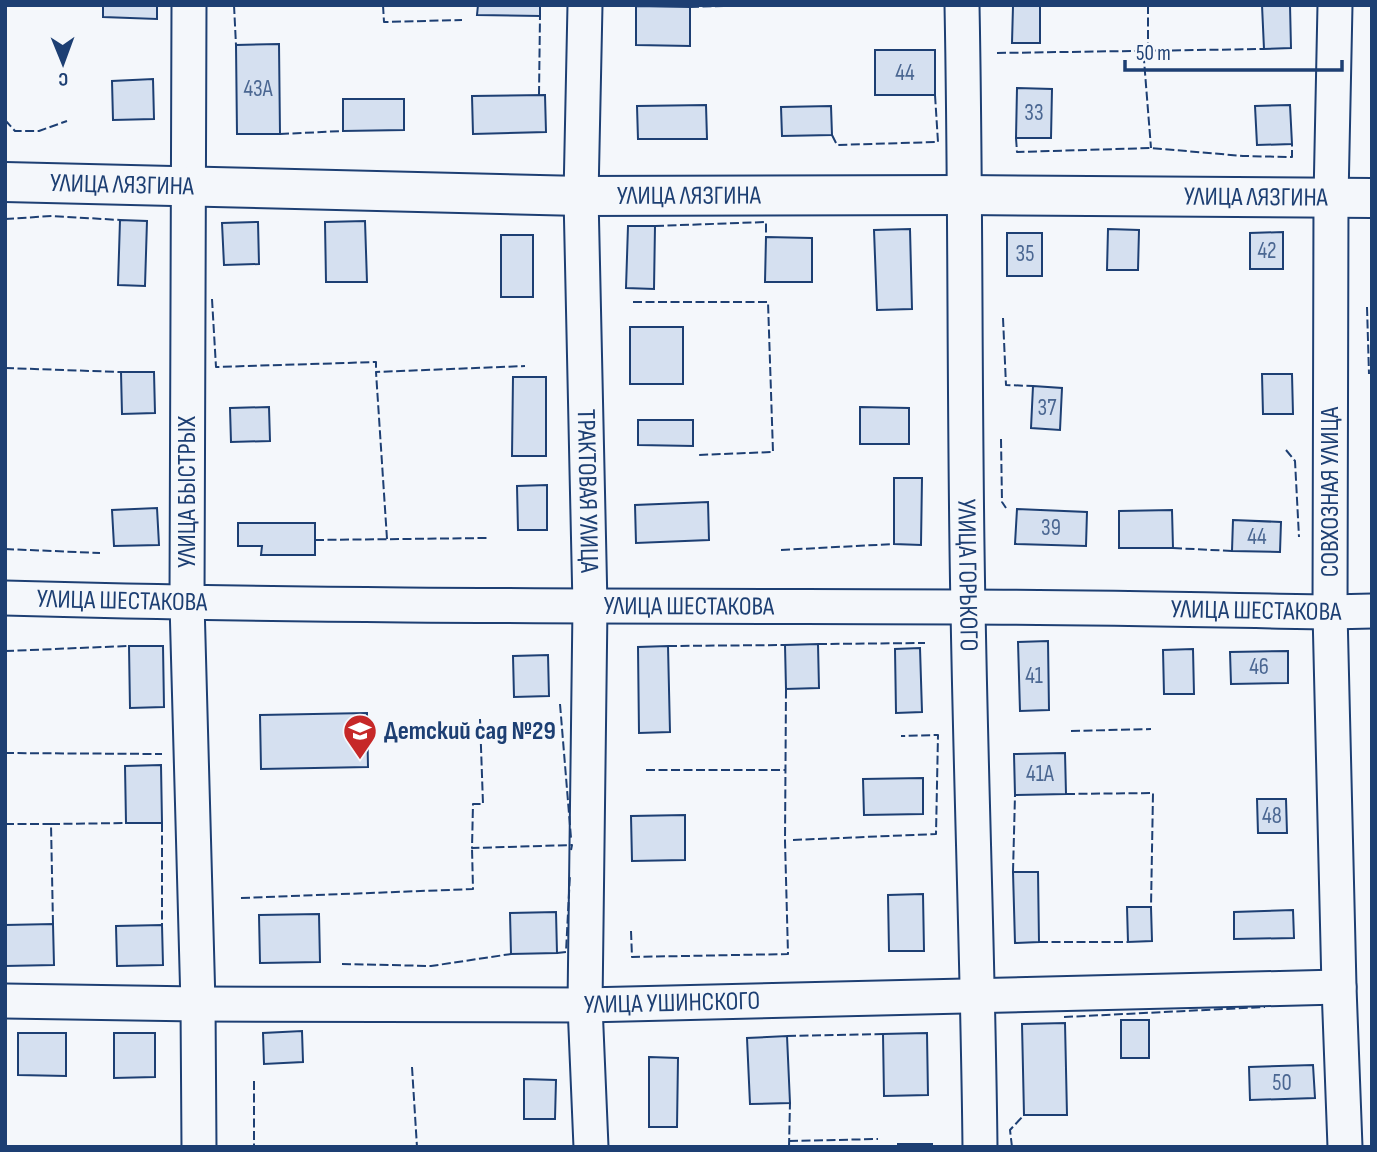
<svg xmlns="http://www.w3.org/2000/svg" width="1377" height="1152" font-family="'Sofia Sans Condensed',sans-serif">
<style>
.building{fill:#d5e0f0;stroke:#1d3f73;stroke-width:2}
.lines{fill:none;stroke-linecap:round;stroke-linejoin:round}
.minor-casing{stroke:#1d3f73;stroke-width:37}
.major-casing{stroke:#1d3f73;stroke-width:42}
.minor{stroke:#f4f7fb;stroke-width:33}
.major{stroke:#f4f7fb;stroke-width:38}
.fence{stroke:#1d3f73;stroke-width:2;stroke-dasharray:9 3.5;stroke-linecap:butt}
.labels{text-anchor:middle;dominant-baseline:central;stroke-width:5;stroke-linejoin:round;paint-order:stroke}
.number-label{font-size:23px;fill:#4b6792}
.street-label{font-size:26px;fill:#1d3f73;stroke:#f4f7fb}
.poi-label{font-size:26px;font-weight:bold;fill:#1d3f73;stroke:#f4f7fb;text-anchor:start}
</style>
<rect width="100%" height="100%" fill="#f4f7fb"/>
<!-- building -->
<path class="building" d="M103,5h54v14l-54,-2z
M478,5h62v11l-63,-1z
M1262,5h28l1,43 -27,1z
M636,6l54,1v39l-54,-1z
M1013,6h27v37h-28z
M279,44l1,90h-43l-1,-89z
M875,50h60v45h-60z
M153,79l1,40 -41,1 -1,-39z
M1017,88l35,1 -1,49h-35z
M545,95l1,37 -73,2 -1,-38z
M343,99h61v31l-61,1z
M706,105l1,34h-69l-1,-33z
M1290,105l2,39 -35,1 -2,-39z
M831,106l1,29 -50,1 -1,-29z
M120,220l27,1 -2,65 -27,-1z
M365,221l2,61h-41l-1,-60z
M258,222l1,42 -35,1 -2,-42z
M628,226h27l-1,63 -28,-1z
M910,229l2,80 -35,1 -3,-80z
M1108,229l31,1 -1,40h-31z
M1283,232v37h-33v-36z
M1007,233h35v43h-35z
M501,235h32v62h-32z
M766,237l46,1v44h-47z
M630,327h53v57h-53z
M121,372h33l1,41 -33,1z
M1262,374h30l1,40h-30z
M513,377h33v79h-34z
M1033,386l29,2 -2,42 -29,-2z
M269,407l1,34 -39,1 -1,-34z
M860,407l49,1v36h-49z
M638,420h55v26l-55,-1z
M894,478h28l-1,67 -27,-1z
M547,485v45h-29l-1,-44z
M708,502l1,38 -73,3 -1,-38z
M157,508l2,37 -45,1 -2,-36z
M1017,509l70,3 -1,34 -71,-2z
M1172,510l1,38h-54v-37z
M1233,520l48,2 -1,30 -48,-1z
M238,523h77v32h-54l1,-9h-24z
M1048,641l1,69 -29,1 -2,-69z
M818,644l1,44 -33,1 -1,-44z
M129,646h34l1,61 -34,1z
M668,646l2,86 -31,1 -1,-86z
M920,648l2,64 -26,1 -1,-64z
M1193,649l1,45h-30l-1,-44z
M1288,651v32l-57,1 -1,-32z
M548,655l1,41 -35,1 -1,-41z
M367,713l1,54 -107,2 -1,-54z
M1065,753l1,41 -51,1 -1,-41z
M161,765l1,58h-36l-1,-57z
M923,778v36l-59,1 -1,-36z
M1257,799h29l1,34h-29z
M685,815v45l-53,1 -1,-45z
M1013,872h25l1,70 -24,1z
M923,894l1,57h-35l-1,-56z
M1127,907h24l1,34 -24,1z
M1293,910l1,28 -60,1v-27z
M556,912l1,41 -46,1 -1,-41z
M319,914l1,48 -60,1 -1,-48z
M53,924l1,41 -49,1v-41z
M162,925l1,40 -46,1 -1,-40z
M1121,1020h28v38h-28z
M1065,1023l2,92h-43l-2,-91z
M302,1031l1,31 -39,2 -1,-31z
M18,1033h48v43l-48,-1z
M114,1033h41v44l-41,1z
M927,1033l1,62 -44,1 -1,-62z
M787,1036l3,67 -40,1 -3,-66z
M649,1057l29,1 -1,69h-28z
M1313,1065l2,33 -65,2 -1,-33z
M524,1079l32,1 -1,39h-31z
M898,1144h34v3h-34z"/>
<g class="lines">
<!-- minor casing -->
<g class="minor-casing">
<g id="minor">
<path d="M189,5l-2,598 11,401 1,143"/>
<path id="s1" d="M585,5l-4,191 9,410 -5,399 6,142"/>
<path id="s2" d="M962,5c4,201 2,402 6,603 3,179 10,359 12,539"/>
<path d="M1335,5l-4,193 -1,414 9,375 6,160"/>
<path id="s3" d="M5,598c320,9 639,8 959,9 122,0 244,3 366,5l42,-1"/>
<path id="s4" d="M5,1001l193,3 387,1 754,-18"/>
</g>
</g>
<!-- major casing -->
<g class="major-casing">
<g id="major">
<path id="s5" d="M5,182l576,14 384,-1 407,3"/>
</g>
</g>
<!-- minor -->
<use href="#minor" class="minor"/>
<!-- major -->
<use href="#major" class="major"/>
<!-- fence -->
<path class="fence" d="M234,5l2,40
M383,5l1,17 78,-2
M1148,5v45l-4,10 7,88
M690,7l63,-2
M997,53l267,-4
M539,95l1,-79
M5,120l10,11h24l28,-10
M280,134l63,-3
M832,135l5,10 101,-3 -3,-47
M1016,138l1,14 134,-4 92,8 49,1v-13
M5,219l47,-3 68,4
M655,226l111,-4v15
M212,299l4,68 160,-5v10
M633,302h135l5,150 -76,3
M1367,307l2,67
M1003,318l3,67 27,1
M5,368l116,4
M1001,439l1,63 4,6
M1286,450l9,11 4,76
M387,539l-11,-167 149,-6
M315,540l172,-2
M1173,548l59,3
M5,549l95,4
M781,550l113,-6
M818,644l107,-1
M668,646l117,-1
M5,651l124,-5
M560,704l11,134
M480,719l3,85h-10l-1,44 100,-3 -1,5
M1071,731l80,-2
M5,753l157,1
M646,770h139
M1066,794l87,-1 -2,114
M162,823v102
M5,824h46
M793,840l143,-6 2,-99 -37,1
M1013,872l2,-77
M241,898l232,-9 -1,-41
M53,924l-2,-100 75,-1
M631,931l1,26 156,-3 -3,-113 1,-152
M1039,942h89
M557,953l9,-1 4,-78
M342,964l89,2 80,-12
M1064,1017l201,-10
M787,1036l96,-2
M412,1067l5,80
M254,1081v66
M789,1141l89,-2
M789,1147l1,-44
M1012,1147l-2,-17 14,-15"/>
</g>
<!-- icons -->
<defs>
<g id="school-pin" transform="scale(1.75)"><path d="M0 17L-7.5 6A9.5 9.5 0 1 1 7.5 6Z" fill="#c62828" stroke="#f4f7fb"/><path d="M0-5L7-2L0 1L-7-2ZM-4 1L0 2.5L4 1V4Q0 6-4 4Z" fill="#fff"/></g>
</defs>
<g fill-rule="evenodd">
<use href="#school-pin" x="360" y="731"/>
</g>
<g class="labels">
<!-- number labels -->
<g class="number-label">
<text x="905" y="73">44</text>
<text x="258" y="89">43А</text>
<text x="1034" y="113">33</text>
<text x="1267" y="251">42</text>
<text x="1025" y="254">35</text>
<text x="1047" y="408">37</text>
<text x="1051" y="528">39</text>
<text x="1257" y="537">44</text>
<text x="1259" y="667">46</text>
<text x="1034" y="676">41</text>
<text x="1040" y="774">41А</text>
<text x="1272" y="816">48</text>
<text x="1282" y="1083">50</text>
</g>
<!-- street labels -->
<g class="street-label">
<text stroke="none"><textPath href="#s5" startOffset="117">УЛИЦА ЛЯЗГИНА</textPath></text>
<text stroke="none"><textPath href="#s5" startOffset="684">УЛИЦА ЛЯЗГИНА</textPath></text>
<text stroke="none"><textPath href="#s5" startOffset="1251">УЛИЦА ЛЯЗГИНА</textPath></text>
<text transform="translate(187 492) rotate(-90)">УЛИЦА БЫСТРЫХ</text>
<text stroke="none"><textPath href="#s1" startOffset="486">ТРАКТОВАЯ УЛИЦА</textPath></text>
<text transform="translate(1330 492) rotate(-90)">СОВХОЗНАЯ УЛИЦА</text>
<text stroke="none"><textPath href="#s2" startOffset="570">УЛИЦА ГОРЬКОГО</textPath></text>
<text stroke="none"><textPath href="#s3" startOffset="117">УЛИЦА ШЕСТАКОВА</textPath></text>
<text stroke="none"><textPath href="#s3" startOffset="684">УЛИЦА ШЕСТАКОВА</textPath></text>
<text stroke="none"><textPath href="#s3" startOffset="1251">УЛИЦА ШЕСТАКОВА</textPath></text>
<text stroke="none"><textPath href="#s4" startOffset="667">УЛИЦА УШИНСКОГО</textPath></text>
</g>
<!-- poi labels -->
<g class="poi-label">
<text x="384" y="731">Детский сад №29</text>
</g>
</g>
<!-- border -->
<rect width="1377" height="1152" fill="none" stroke="#1d3f73" stroke-width="14"/>
<!-- north arrow -->
<g transform="translate(63 63) rotate(179)" stroke="#f4f7fb" stroke-width="5" paint-order="stroke">
<path d="M0-5L12 26L0 18L-12 26Z" fill="#1d3f73"/>
<text y="-10" font-size="19" font-weight="bold" text-anchor="middle" fill="#1d3f73">С</text>
</g>
<!-- scale -->
<path d="M1125 60v10h217v-10" fill="none" stroke="#1d3f73" stroke-width="3.5"/>
<text x="1136" y="60" font-size="21" fill="#1d3f73" stroke="#f4f7fb" stroke-width="5" paint-order="stroke">50 m</text>
</svg>
